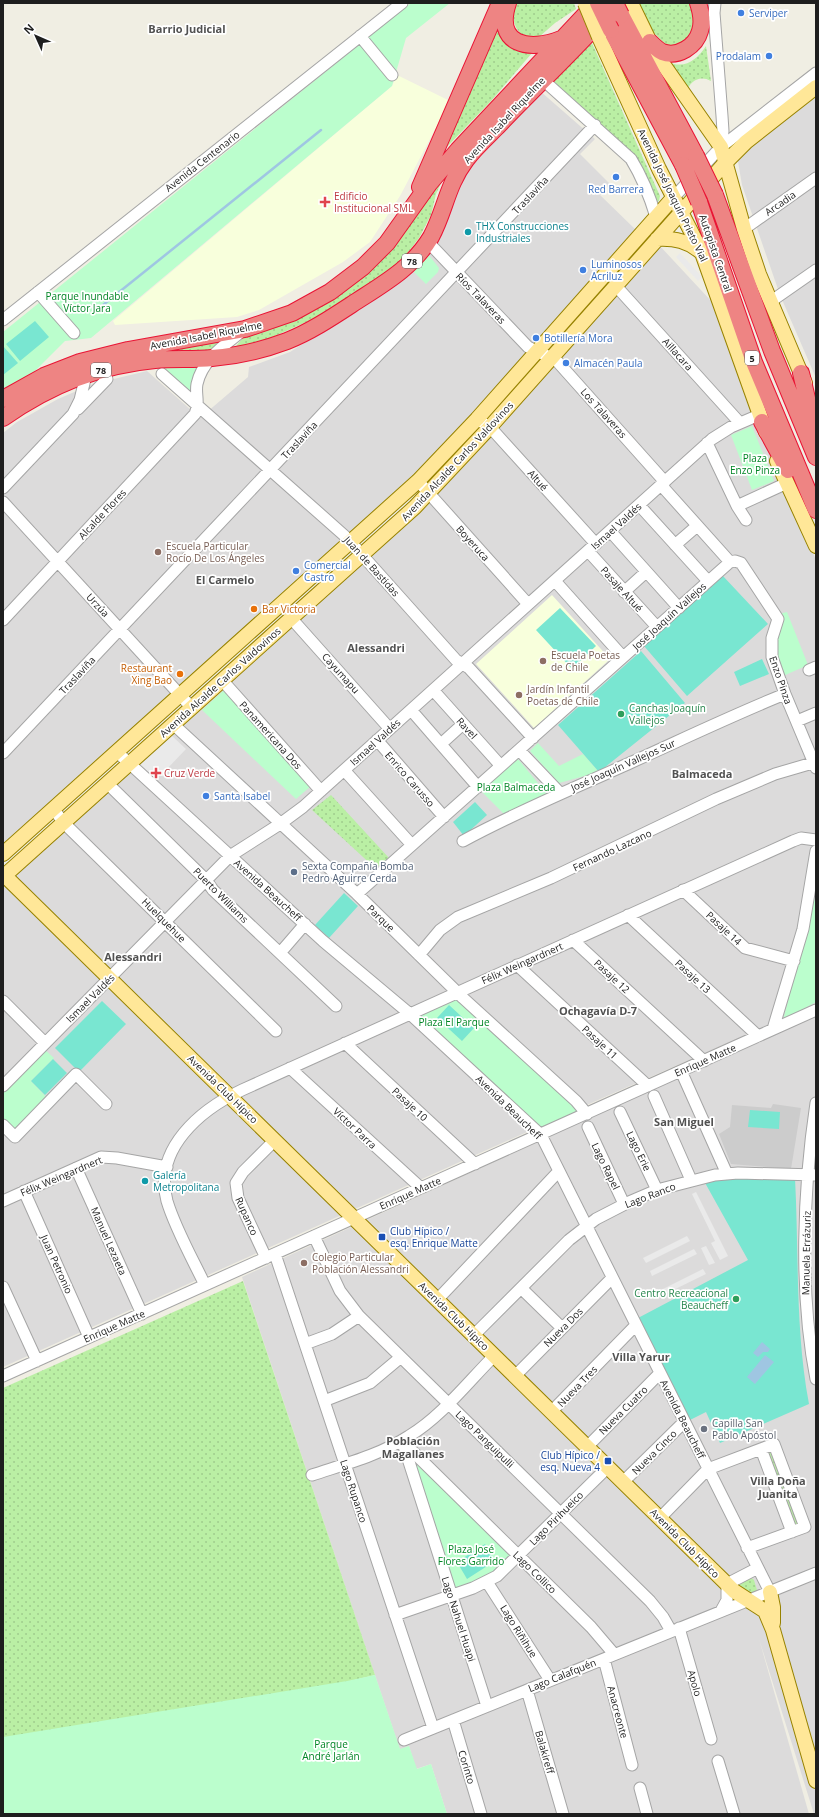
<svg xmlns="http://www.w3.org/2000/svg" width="819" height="1817" font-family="'Open Sans',sans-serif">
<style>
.residential{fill:#dcdbdb}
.education{fill:#f8ffdc}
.religious{fill:#ccc}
.grass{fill:url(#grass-dots)}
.park{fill:#bbfecd}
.pitch{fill:#79e6d1}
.parking{fill:#eaeaea}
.water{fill:#9fc6e2}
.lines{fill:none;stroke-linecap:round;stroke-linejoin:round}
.stream{stroke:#9fc6e2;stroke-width:2.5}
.minor-casing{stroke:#a5a5a5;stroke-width:13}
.major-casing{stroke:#978200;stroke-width:16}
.highway-casing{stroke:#e91434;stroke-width:18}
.minor{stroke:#fff;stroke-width:11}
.major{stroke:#ffe798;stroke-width:14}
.highway{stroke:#ee8483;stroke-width:16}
.major-bridge-casing{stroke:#978200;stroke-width:16;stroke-linecap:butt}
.highway-bridge-casing{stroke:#e91434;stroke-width:18;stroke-linecap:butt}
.major-bridge{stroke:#ffe798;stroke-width:14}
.highway-bridge{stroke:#ee8483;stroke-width:16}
.shop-dot{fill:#3f7fe0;stroke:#fff;stroke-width:1.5}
.health-dot{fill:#e0444e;stroke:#fff;stroke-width:1.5}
.culture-dot{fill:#0f9aa8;stroke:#fff;stroke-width:1.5}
.education-dot{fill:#8d6e63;stroke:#fff;stroke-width:1.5}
.food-dot{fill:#e8710a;stroke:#fff;stroke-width:1.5}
.leisure-dot{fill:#2e9e5b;stroke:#fff;stroke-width:1.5}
.service-dot{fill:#5c6f8a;stroke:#fff;stroke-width:1.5}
.transit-dot{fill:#1a4fb4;stroke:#fff;stroke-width:1.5}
.worship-dot{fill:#6b7280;stroke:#fff;stroke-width:1.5}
.labels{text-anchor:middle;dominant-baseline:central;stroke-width:3.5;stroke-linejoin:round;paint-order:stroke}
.shield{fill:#fff;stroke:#626262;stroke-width:1}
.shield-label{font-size:9px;font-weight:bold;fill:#1e1e1e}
.shop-label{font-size:10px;fill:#366cbe;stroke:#fff;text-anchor:start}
.street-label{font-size:10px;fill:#1e1e1e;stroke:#fff}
.health-label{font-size:10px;fill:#be3a42;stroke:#fff;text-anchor:start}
.culture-label{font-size:10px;fill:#0d838f;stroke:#fff;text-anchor:start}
.park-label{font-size:10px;fill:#028626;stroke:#fff}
.education-label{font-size:10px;fill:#785e54;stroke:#fff;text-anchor:start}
.food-label{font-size:10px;fill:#c56008;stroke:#fff;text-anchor:start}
.leisure-label{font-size:10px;fill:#27864d;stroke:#fff;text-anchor:start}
.service-label{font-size:10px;fill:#4e5e75;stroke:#fff;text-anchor:start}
.transit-label{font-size:10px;fill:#164399;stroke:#fff;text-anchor:start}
.worship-label{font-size:10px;fill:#5b616d;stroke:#fff;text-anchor:start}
.neighbourhood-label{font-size:11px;font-weight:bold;fill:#515151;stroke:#fff}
</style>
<defs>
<pattern id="grass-dots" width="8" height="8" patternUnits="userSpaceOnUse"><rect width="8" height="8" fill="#baefa4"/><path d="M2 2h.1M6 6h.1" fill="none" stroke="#9fcc8d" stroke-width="1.8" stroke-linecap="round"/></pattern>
</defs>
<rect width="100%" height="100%" fill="#f0eee3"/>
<!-- residential -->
<path class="residential" d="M816,82v296l-36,-83 -38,-110 -7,-41z
M540,91l55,48 -15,15 30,30 -10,11 36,35 -158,179 -61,65 -414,375v-416l14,-11 41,-23 35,-15 54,-13 53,47 48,-41 1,-10 41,-15 99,-63 78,-117z
M659,245l54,58 38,108 65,149v444l-218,96 -595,267v-482l369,-331z
M816,1016v798h-2l-55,-175 50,175h-362l-16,-50 -15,5 -7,-23 -9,4 -158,-473 304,-139z"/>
<!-- education -->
<path class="education" d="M397,75l51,25 -7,18 -41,78 -30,46 -27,20 -84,48 -22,7 -122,8 -2,-4 279,-235z
M552,595l58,64 -76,69 -58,-64z"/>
<!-- religious -->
<path class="religious" d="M773,1104l28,4 -10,61 -60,-5 -12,-30 11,-7 2,-22 39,3z"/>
<!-- grass -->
<path class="grass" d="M516,3h58l2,6 -21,14 -16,14 -13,1c-13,-9 -15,-21 -10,-35z
M639,3h52l4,9v21l-13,14 -15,-1 -14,-14z
M499,14l17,35 16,4 -41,48 -49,51z
M592,43l68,153 -1,5 -4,2 -20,-43 -85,-78z
M706,46l5,35c-11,-6 -20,-1 -25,11l-20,-31c18,9 30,0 40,-15z
M448,168l-12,26 -5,21 -12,23 -16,21 -30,23 -58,36 -49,22 -33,10 12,-15 76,-30z
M227,338l-18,15 -92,5z
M331,795l58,63 -13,11 -64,-59z
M243,1281l132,394 -372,90v-377z
M773,1448l29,79 -9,3 -28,-79z
M750,1577l4,3 3,10 -9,6 -14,-10z"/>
<!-- park -->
<path class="park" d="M411,3h39l-44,35 -14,48 -301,252 -26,3 -40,40 -22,12v-61z
M428,254l11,14 -1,4 -12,12 -14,-14z
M194,365l3,4c-5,9 -7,17 -6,27l-33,-30z
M752,426l22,55 -22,9 -21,-55z
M787,612l21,53 -25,11 -10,-28 6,-34z
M224,690l87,96 -15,13 -94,-89z
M538,743l21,23 24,-12 16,18 -40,11 -29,-32z
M518,759l29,35 -43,20 -23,-23z
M816,888v114l-33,18 32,-122z
M458,998l121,114 -37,18 -125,-116z
M44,1049l10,9 -23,23 18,19 -34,34 -12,-12v-31z
M418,1464l94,92 -16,16 -17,9 -25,7 -39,-122z
M375,1675l25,74 9,-3 8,23 14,-5 16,50h-444v-77l344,-56z"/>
<!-- pitch -->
<path class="pitch" d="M35,321l14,16 -29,24 -14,-17z
M3,346l15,17 -15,12z
M722,575l46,49 -81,72 -43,-50z
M560,608l36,38 -24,23 -36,-39z
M641,651l44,52 -86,69 -41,-47z
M762,659l7,15 -29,12 -6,-14z
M475,802l12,13 -23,21 -11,-14z
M344,893l14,13 -29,32 -14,-13z
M102,1001l24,23 -47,48 -24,-24z
M449,1005l25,23 -12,13 -25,-23z
M53,1059l14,14 -22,22 -14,-14z
M750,1110l30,2 -1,17 -31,-2z
M728,1176l67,2c4,75 0,152 14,226l-89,39 -14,-31 -16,8 -52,-102 110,-58 -44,-79z
M485,1544l10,17 -28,18 -10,-17z"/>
<!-- parking -->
<path class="parking" d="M680,253l22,24 -4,4 -22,-24z
M172,736l14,13 -21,22 -8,2 -4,3 -13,-11z
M696,1192l32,64 -8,4 -9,-17 4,-2 -23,-47z
M687,1236l3,5 -44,22 -3,-5z
M706,1246l9,17 -6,2 -8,-17z
M694,1249l3,5 -45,22 -2,-5z
M703,1269l3,5 -45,22 -2,-5z"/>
<!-- water -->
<path class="water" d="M762,1342l8,7 -2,3h-5l-5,5 -5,-4z
M765,1355l9,7 -19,22 -8,-7z"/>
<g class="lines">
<!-- stream -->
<path class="stream" d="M98,309l223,-179"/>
<!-- minor casing -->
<g class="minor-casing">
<path id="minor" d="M715,3l-1,10 8,103 1,15 -2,16
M360,36l32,39
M542,79l89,80c11,18 19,38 25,58
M673,198l48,-51 95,-74
M744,229l72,-51
M428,242l100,105 28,13 109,122
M616,286l124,137
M38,292l36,41
M770,302l46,-32
M3,320l399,-317
M162,374l184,163 110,123 13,8 64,70
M78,409l29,-30
M483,423l7,4 106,117
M707,443l30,63 9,14
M418,481l110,123
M661,485l69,77
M3,488l70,-74 7,-14 6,-25
M3,502l189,206
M639,505l69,76
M737,506l50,-23
M610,531l69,77
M675,545l22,-19
M588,551l69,76
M555,581l68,76
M624,592l22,-20
M291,618l99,111
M3,620l192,-206c5,-10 0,-20 2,-30 5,-24 28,-39 45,-53
M809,670l7,-3
M222,680l99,111
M433,690l68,76
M411,710l67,77
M797,721l19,-8
M173,724l184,170 106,104 113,103 11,13
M377,740l67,77
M441,744l22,-20
M519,750l41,43
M117,752l206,189 87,73 131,121 229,457
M3,753l592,-628
M344,770l68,75
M107,783l99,97 7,10 123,116
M53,809l14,17 209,205
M463,841c55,-30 112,-53 169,-79 51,-23 101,-47 153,-68
M683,890l62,58 49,13
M357,894l373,-332 5,-1 6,2 37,56 -6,19v19l13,37 31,74
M628,915l130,121
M573,940l131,121
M280,953l25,-29
M419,955l21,-25 18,-13 93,-39 165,-79 59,-25 41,-12
M517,965l131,121
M3,1001l42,42
M773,1029l30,-100 13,-78
M345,1043l130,121
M290,1068l131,120
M681,1071l46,103
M3,1086l227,-230 50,-32 23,-17 409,-368 19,-12 28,-12
M654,1096l37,84
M816,1103c-13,86 -17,190 0,276
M620,1112l37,78
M3,1125l12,12 61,-63 30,30
M588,1127l36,77
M76,1168l66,146
M24,1191l65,146
M3,1201l98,-44 16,1 50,9
M314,1236l26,55 19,25 291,285 13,16 8,14
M275,1254l158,474
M266,1258l-28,-60 -2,-15 7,-11 32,-32
M205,1285c-12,-25 -30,-57 -38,-84 -14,-52 33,-91 75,-111l551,-249 8,-3 15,2
M3,1287l34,74
M521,1288l41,40
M437,1300l122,-129
M473,1336l96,-96 27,-21 33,-17 28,-12 58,-15 23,-2 78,2
M305,1344l27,-10 27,-18
M3,1376l813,-366
M515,1376l97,-98
M324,1401l46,-18 31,-26
M551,1412l85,-87
M402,1441l189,186 23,27
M403,1443l84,263
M587,1447l73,-74
M761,1449l31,83
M312,1475c33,-11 68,-20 97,-39 32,-19 59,-54 85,-80
M623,1482l61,-60
M660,1518l48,-49 66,-25 31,83 -58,21
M487,1582l63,98
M721,1611l6,-11v-16l31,-16
M395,1615l78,-27 24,-12 111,-109
M679,1628l32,111
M604,1659l28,106
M527,1690l36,124
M453,1720l28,94
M404,1740l412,-167
M718,1761l16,53
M640,1788l7,26"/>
</g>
<!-- major casing -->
<g class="major-casing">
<path id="major" d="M631,3l19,39 13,22 58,83 23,82 15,45 46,109
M599,37l60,132 43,84 64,179
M657,239c18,-1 31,2 45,14
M777,461l39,85
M3,854l415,-373 59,-62 196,-221
M3,874l731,717 31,20 8,19 43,151
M3,877l412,-370 75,-80 236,-265 20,-20 70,-55
M770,1592l3,15v16"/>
</g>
<!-- highway casing -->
<g class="highway-casing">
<path id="highway" d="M508,3c-14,42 21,49 53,36
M621,15l75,141
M611,30l72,135
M650,42c4,4 7,7 12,10 16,6 34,-6 38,-21 3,-9 1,-19 -2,-28
M420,187l80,-184
M715,195l57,156 44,106
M699,202l55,160 62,148
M801,373l14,59
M3,399l41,-23 36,-14 48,-12 117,-21 47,-16 38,-21 33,-25 24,-24 42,-59 29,-34 138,-147
M3,418c45,-32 97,-53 152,-58 19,-2 38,0 57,-2 26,-2 51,-8 75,-17 25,-10 47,-25 70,-40 28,-18 56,-34 74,-64 14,-26 16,-52 35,-77 9,-12 20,-22 31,-33 35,-37 73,-72 107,-110
M762,422l26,48"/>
</g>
<!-- minor -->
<use href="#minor" class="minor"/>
<!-- major -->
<use href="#major" class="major"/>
<!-- highway -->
<use href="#highway" class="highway"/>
<!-- major-bridge casing -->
<g class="major-bridge-casing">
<path id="major-bridge" d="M585,3l14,34"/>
</g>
<!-- highway-bridge casing -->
<g class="highway-bridge-casing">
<path id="highway-bridge" d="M598,3l13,27
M615,3l6,12
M696,156l19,39
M683,165l16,37"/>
</g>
<!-- major-bridge -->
<use href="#major-bridge" class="major-bridge"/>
<!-- highway-bridge -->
<use href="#highway-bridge" class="highway-bridge"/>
</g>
<!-- markers -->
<g class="shop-dot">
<circle cx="741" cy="13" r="4"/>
<circle cx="769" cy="56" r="4"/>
<circle cx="616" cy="177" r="4"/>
<circle cx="583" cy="270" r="4"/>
<circle cx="536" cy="338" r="4"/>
<circle cx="566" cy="363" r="4"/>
<circle cx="296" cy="571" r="4"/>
<circle cx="206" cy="796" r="4"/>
</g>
<g class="health-dot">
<path d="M323 196h4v4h4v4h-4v4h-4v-4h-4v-4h4z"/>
<path d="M154 767h4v4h4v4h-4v4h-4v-4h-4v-4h4z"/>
</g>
<g class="culture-dot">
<circle cx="468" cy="232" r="4"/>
<circle cx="145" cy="1181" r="4"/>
</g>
<g class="education-dot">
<circle cx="158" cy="552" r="4"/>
<circle cx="543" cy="661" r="4"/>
<circle cx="519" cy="695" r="4"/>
<circle cx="304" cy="1263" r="4"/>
</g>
<g class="food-dot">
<circle cx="254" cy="609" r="4"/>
<circle cx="180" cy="674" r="4"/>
</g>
<g class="leisure-dot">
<circle cx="621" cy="714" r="4"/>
<circle cx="736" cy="1299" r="4"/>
</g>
<circle class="service-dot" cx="294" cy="872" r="4"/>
<g class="transit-dot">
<rect x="378" y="1233" width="8" height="8" rx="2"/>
<rect x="604" y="1457" width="8" height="8" rx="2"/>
</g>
<circle class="worship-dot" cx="704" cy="1429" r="4"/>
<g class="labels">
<!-- shield labels -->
<g class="shield">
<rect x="402" y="254" width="20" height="14" rx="3"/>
<rect x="745" y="351" width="14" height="14" rx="3"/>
<rect x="91" y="363" width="20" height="14" rx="3"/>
</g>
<g class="shield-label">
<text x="412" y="261">78</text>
<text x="752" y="358">5</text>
<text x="101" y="370">78</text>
</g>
<!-- shop labels -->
<g class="shop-label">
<text x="749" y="13">Serviper</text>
<text x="761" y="56" text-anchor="end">Prodalam</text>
<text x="616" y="189" text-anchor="middle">Red Barrera</text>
<text x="591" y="264">Luminosos<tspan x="591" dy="12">Acriluz</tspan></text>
<text x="544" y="338">Botillería Mora</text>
<text x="574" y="363">Almacén Paula</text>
<text x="304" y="565">Comercial<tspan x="304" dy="12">Castro</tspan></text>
<text x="214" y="796">Santa Isabel</text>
</g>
<!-- street labels -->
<g class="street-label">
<text transform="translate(504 120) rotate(-47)">Avenida Isabel Riquelme</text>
<text transform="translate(202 161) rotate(-38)">Avenida Centenario</text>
<text transform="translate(530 195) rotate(-47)">Traslaviña</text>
<text transform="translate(673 195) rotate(64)">Avenida José Joaquín Prieto Vial</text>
<text transform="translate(780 203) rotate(-35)">Arcadia</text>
<text transform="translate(716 253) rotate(71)">Autopista Central</text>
<text transform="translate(481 298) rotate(46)">Ríos Talaveras</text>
<text transform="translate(206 335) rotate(-11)">Avenida Isabel Riquelme</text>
<text transform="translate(678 354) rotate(48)">Aillacara</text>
<text transform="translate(604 413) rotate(48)">Los Talaveras</text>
<text transform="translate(299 440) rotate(-47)">Traslaviña</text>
<text transform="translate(457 461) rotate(-47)">Avenida Alcalde Carlos Valdovinos</text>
<text transform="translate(538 480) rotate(48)">Altué</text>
<text transform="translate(102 514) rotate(-47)">Alcalde Flores</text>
<text transform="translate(616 526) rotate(-42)">Ismael Valdés</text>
<text transform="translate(473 543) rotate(48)">Boyeruca</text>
<text transform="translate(372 566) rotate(48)">Juan de Bastidas</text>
<text transform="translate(622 589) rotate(48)">Pasaje Altué</text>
<text transform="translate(98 605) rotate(47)">Urzúa</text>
<text transform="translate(669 616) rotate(-42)">José Joaquín Vallejos</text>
<text transform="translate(341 673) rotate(48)">Cayumapu</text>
<text transform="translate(77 675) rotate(-47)">Traslaviña</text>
<text transform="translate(781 680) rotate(71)">Enzo Pinza</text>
<text transform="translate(220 682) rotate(-42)">Avenida Alcalde Carlos Valdovinos</text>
<text transform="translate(467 728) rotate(48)">Ravel</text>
<text transform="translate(271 735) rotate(48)">Panamericana Dos</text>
<text transform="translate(375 742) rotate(-42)">Ismael Valdés</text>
<text transform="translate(623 765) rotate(-24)">José Joaquín Vallejos Sur</text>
<text transform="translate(410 779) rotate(49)">Enrico Carusso</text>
<text transform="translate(612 850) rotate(-25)">Fernando Lazcano</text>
<text transform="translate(268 890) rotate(42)">Avenida Beaucheff</text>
<text transform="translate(221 895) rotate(45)">Puerto Williams</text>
<text transform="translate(381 918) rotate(44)">Parque</text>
<text transform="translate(164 920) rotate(45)">Huelquehue</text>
<text transform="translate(724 928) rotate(43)">Pasaje 14</text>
<text transform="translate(522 963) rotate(-24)">Félix Weingardnert</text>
<text transform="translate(612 976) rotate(43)">Pasaje 12</text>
<text transform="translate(693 976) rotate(43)">Pasaje 13</text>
<text transform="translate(90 998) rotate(-45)">Ismael Valdés</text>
<text transform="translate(600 1042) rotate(43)">Pasaje 11</text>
<text transform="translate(705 1060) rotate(-24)">Enrique Matte</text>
<text transform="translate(223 1089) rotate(44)">Avenida Club Hípico</text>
<text transform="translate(410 1104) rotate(43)">Pasaje 10</text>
<text transform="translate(509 1107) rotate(44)">Avenida Beaucheff</text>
<text transform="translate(355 1128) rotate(43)">Víctor Parra</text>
<text transform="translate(639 1151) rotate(64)">Lago Erie</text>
<text transform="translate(606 1166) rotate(64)">Lago Rapel</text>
<text transform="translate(61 1176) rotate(-23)">Félix Weingardnert</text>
<text transform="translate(410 1193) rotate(-24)">Enrique Matte</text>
<text transform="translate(650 1195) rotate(-21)">Lago Ranco</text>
<text transform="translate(247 1216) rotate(66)">Rupanco</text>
<text transform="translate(109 1241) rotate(66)">Manuel Lezaeta</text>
<text transform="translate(806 1253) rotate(-89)">Manuela Errázuriz</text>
<text transform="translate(57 1264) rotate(66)">Juan Petronio</text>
<text transform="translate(454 1316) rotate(44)">Avenida Club Hípico</text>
<text transform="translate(114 1326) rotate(-24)">Enrique Matte</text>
<text transform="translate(563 1327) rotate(-45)">Nueva Dos</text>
<text transform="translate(577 1386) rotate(-46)">Nueva Tres</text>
<text transform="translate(623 1410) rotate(-45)">Nueva Cuatro</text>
<text transform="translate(683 1419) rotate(63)">Avenida Beaucheff</text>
<text transform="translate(485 1439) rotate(44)">Lago Panguipulli</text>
<text transform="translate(654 1452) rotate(-45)">Nueva Cinco</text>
<text transform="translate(354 1491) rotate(72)">Lago Rupanco</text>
<text transform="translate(556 1518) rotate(-45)">Lago Pirihueico</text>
<text transform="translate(685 1543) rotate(45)">Avenida Club Hípico</text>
<text transform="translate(535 1572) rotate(44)">Lago Collico</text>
<text transform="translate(459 1619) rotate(72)">Lago Nahuel Huapi</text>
<text transform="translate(519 1631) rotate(58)">Lago Riñihue</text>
<text transform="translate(562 1675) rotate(-22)">Lago Calafquén</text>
<text transform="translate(695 1683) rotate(74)">Apolo</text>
<text transform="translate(618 1712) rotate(75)">Anacreonte</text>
<text transform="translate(545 1752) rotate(74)">Balakireff</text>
<text transform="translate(467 1767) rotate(73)">Corinto</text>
</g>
<!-- health labels -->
<g class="health-label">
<text x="334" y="196">Edificio<tspan x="334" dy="12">Institucional SML</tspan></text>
<text x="164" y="773">Cruz Verde</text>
</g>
<!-- culture labels -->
<g class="culture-label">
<text x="476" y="226">THX Construcciones<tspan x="476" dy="12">Industriales</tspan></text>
<text x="153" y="1175">Galería<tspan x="153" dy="12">Metropolitana</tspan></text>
</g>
<!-- park labels -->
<g class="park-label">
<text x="87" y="296">Parque Inundable<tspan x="87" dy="12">Víctor Jara</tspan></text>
<text x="755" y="458">Plaza<tspan x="755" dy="12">Enzo Pinza</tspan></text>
<text x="516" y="787">Plaza Balmaceda</text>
<text x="454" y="1022">Plaza El Parque</text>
<text x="471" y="1549">Plaza José<tspan x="471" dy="12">Flores Garrido</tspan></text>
<text x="331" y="1744">Parque<tspan x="331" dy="12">André Jarlán</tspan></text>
</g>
<!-- education labels -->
<g class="education-label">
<text x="166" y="546">Escuela Particular<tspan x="166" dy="12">Rocío De Los Ángeles</tspan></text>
<text x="551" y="655">Escuela Poetas<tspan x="551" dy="12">de Chile</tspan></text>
<text x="527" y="689">Jardín Infantil<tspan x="527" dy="12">Poetas de Chile</tspan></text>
<text x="312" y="1257">Colegio Particular<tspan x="312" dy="12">Población Alessandri</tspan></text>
</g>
<!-- food labels -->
<g class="food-label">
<text x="262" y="609">Bar Victoria</text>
<text x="172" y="668" text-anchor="end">Restaurant<tspan x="172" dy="12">Xing Bao</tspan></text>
</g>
<!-- leisure labels -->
<g class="leisure-label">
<text x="629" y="708">Canchas Joaquín<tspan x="629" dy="12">Vallejos</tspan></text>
<text x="728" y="1293" text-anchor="end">Centro Recreacional<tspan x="728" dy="12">Beaucheff</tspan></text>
</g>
<!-- service labels -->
<g class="service-label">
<text x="302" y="866">Sexta Compañía Bomba<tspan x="302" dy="12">Pedro Aguirre Cerda</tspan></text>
</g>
<!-- transit labels -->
<g class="transit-label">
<text x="390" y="1231">Club Hípico /<tspan x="390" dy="12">esq. Enrique Matte</tspan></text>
<text x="600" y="1455" text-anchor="end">Club Hípico /<tspan x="600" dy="12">esq. Nueva 4</tspan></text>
</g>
<!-- worship labels -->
<g class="worship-label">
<text x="712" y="1423">Capilla San<tspan x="712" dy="12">Pablo Apóstol</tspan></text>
</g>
<!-- neighbourhood labels -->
<g class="neighbourhood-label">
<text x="187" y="28">Barrio Judicial</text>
<text x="225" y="579">El Carmelo</text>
<text x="376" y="647">Alessandri</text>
<text x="702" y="773">Balmaceda</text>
<text x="133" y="956">Alessandri</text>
<text x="598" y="1010">Ochagavía D-7</text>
<text x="684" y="1121">San Miguel</text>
<text x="641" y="1356">Villa Yarur</text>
<text x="413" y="1440">Población<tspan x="413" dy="13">Magallanes</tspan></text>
<text x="778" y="1480">Villa Doña<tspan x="778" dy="13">Juanita</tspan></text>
</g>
</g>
<!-- border -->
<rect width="819" height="1817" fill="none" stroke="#1e1e1e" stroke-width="8"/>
<!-- north arrow -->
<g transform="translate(36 36) rotate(315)" stroke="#ffffff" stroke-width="3" paint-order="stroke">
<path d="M0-3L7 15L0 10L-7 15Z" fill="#1e1e1e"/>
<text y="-6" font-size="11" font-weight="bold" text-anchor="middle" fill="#1e1e1e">N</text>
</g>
</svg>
